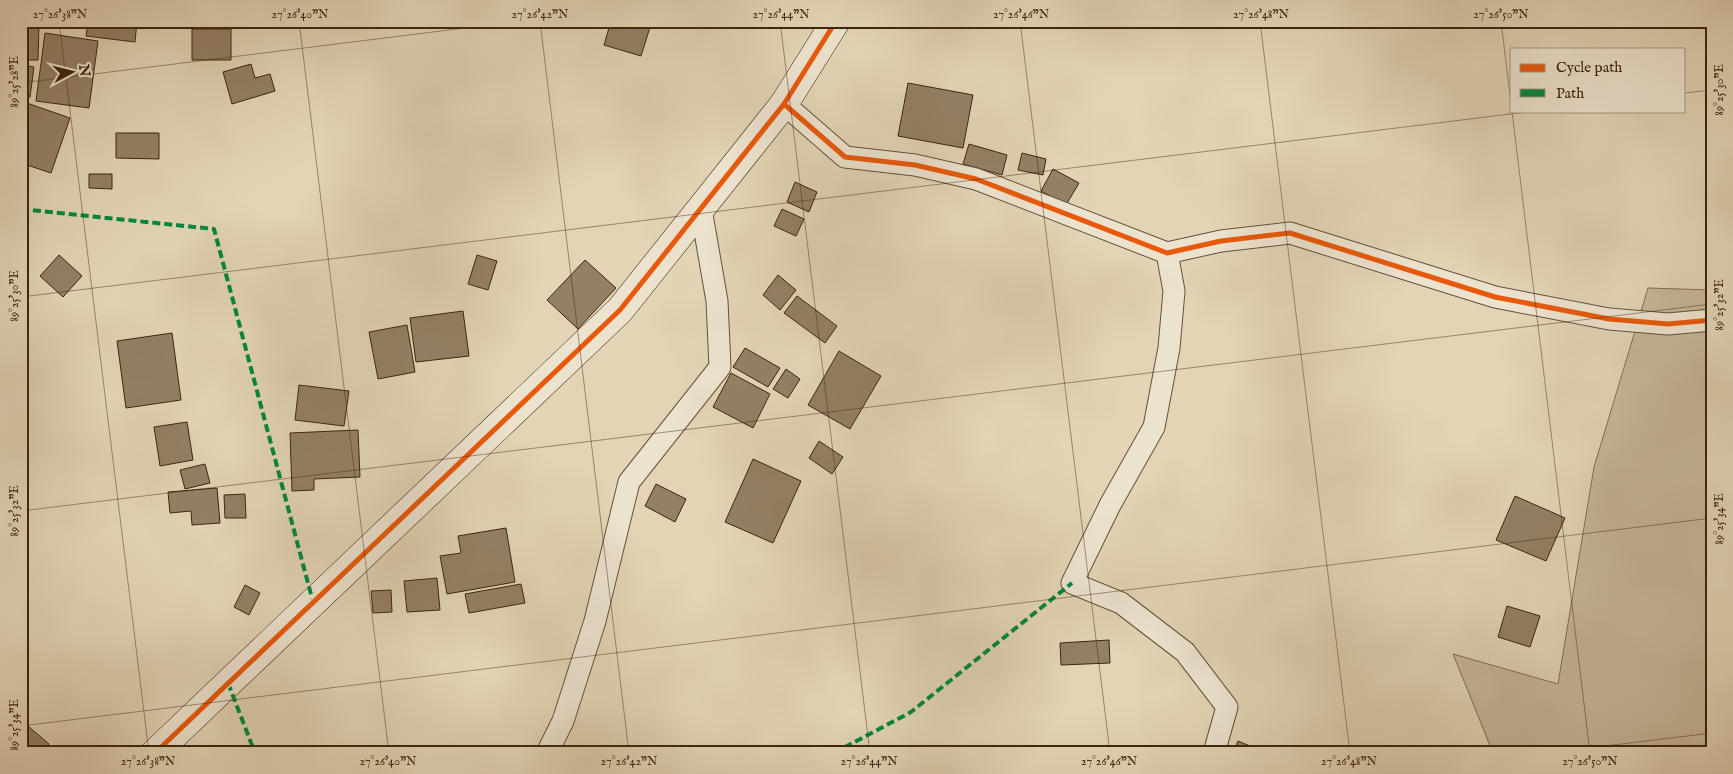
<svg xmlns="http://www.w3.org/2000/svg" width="1733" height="774" font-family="'IM FELL English',serif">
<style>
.green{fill:#c6b699;stroke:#826d55}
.building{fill:#938066;stroke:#3d2411}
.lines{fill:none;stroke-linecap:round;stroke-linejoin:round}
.street-casing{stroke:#66503a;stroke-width:23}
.secondary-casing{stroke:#3d2411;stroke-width:29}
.street{stroke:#ece3cf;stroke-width:21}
.secondary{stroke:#ece3cf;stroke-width:28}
.quiet{stroke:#00873e;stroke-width:4;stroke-dasharray:8 4;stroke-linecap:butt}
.cycleway-casing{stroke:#ece3cf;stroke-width:8}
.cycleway{stroke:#e8590c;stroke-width:5}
.ticks{fill:none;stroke:#3d2411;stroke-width:1;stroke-opacity:0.45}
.neatline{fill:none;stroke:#3d2411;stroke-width:2}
.ticks-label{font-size:12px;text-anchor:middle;fill:#3d2411}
</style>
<rect width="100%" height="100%" fill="#e2d4b5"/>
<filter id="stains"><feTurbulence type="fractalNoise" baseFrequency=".004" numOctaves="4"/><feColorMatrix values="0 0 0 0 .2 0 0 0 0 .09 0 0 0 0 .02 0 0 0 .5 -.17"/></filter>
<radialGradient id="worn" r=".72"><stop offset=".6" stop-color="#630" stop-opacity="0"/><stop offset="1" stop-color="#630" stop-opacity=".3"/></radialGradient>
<!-- green -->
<path class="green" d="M1648,288l64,2v463h-219l-40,-99 105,30 36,-217z"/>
<!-- building -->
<path class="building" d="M88,21h49l-2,21 -49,-6z
M611,21h31l9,3 -10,32 -37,-11z
M21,24h18l-1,36h-17z
M192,29h39v31h-39z
M45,33l53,8 -9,67 -53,-7z
M251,64l4,14 15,-4 5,17 -43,13 -9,-32z
M21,65l13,2 -4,30 -9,-1z
M908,83l65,12 -10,53 -65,-12z
M21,101l49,17 -19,55 -30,-10z
M116,133h43v26l-43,-1z
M969,144l38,11 -5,20 -39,-11z
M1022,153l24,6 -3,16 -25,-5z
M1053,169l26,14 -13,22 -25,-14z
M89,174h23v15l-23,-1z
M795,182l22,10 -8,20 -22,-10z
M782,209l22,10 -8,17 -22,-10z
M59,255l23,21 -19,21 -23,-21z
M477,255l20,6 -9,29 -20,-6z
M585,260l31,28 -38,41 -31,-29z
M778,275l18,15 -16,20 -17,-15z
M797,296l40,30 -12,17 -41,-30z
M463,311l6,45 -53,6 -6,-44z
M407,325l8,47 -37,7 -9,-47z
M172,333l9,67 -55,8 -9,-67z
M745,348l35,20 -12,19 -35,-20z
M839,351l42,25 -31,53 -42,-24z
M786,369l14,10 -12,19 -15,-9z
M731,373l39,21 -17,34 -40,-21z
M299,385l50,6 -5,35 -49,-6z
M187,422l6,38 -33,6 -6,-39z
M358,430l2,47 -46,2v11l-22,1 -2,-58z
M819,441l24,16 -11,17 -23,-16z
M753,459l48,22 -28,62 -48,-21z
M205,464l5,19 -25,6 -5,-19z
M656,484l30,15 -11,23 -30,-16z
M217,488l3,35 -28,2 -1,-14 -21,2 -2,-21z
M245,494l1,24h-21l-1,-23z
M1515,496l50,22 -19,43 -50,-21z
M506,528l9,54 -68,12 -7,-38 21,-3 -3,-17z
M437,578l3,32 -33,2 -3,-31z
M521,584l4,19 -56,10 -4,-19z
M245,585l15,8 -11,22 -15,-8z
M391,590l1,22 -19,1 -2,-22z
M1507,606l33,10 -10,31 -32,-10z
M1109,640l1,23 -49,2 -1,-22z
M21,720l28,24 -7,9h-21z
M1238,741l29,12h-34z"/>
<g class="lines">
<!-- street casing -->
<g class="street-casing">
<path id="street" d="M784,104l61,53 70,8 61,14 191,74 54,-12 69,-8 205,64 114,22 59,5 44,-4
M1167,253l7,38 -5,57 -15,79 -44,78 -38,78 49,20 64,49 42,55 -13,46
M547,753l16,-32 32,-100 34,-139 91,-115 -3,-66 -16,-92"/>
</g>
<!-- secondary casing -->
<g class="secondary-casing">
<path id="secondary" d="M155,753l465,-443 164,-206 52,-83"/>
</g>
<!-- street -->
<use href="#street" class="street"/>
<!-- secondary -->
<use href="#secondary" class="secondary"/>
<!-- quiet -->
<path class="quiet" d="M21,209l193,20 99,373
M228,683l27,70
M834,753l77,-41 161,-129"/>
<!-- cycleway casing -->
<g class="cycleway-casing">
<path id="cycleway" d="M784,104l61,53 70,8 61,14 191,74 54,-12 69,-8 205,64 114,22 59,5 44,-4
M155,753l465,-443 164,-206 52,-83"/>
</g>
<!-- cycleway -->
<use href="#cycleway" class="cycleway"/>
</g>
<!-- ticks -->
<path class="ticks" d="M59,21l90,732M299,21l90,732M540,21l89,732M780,21l90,732M1020,21l90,732M1260,21l90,732M1501,21l89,732M21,83l501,-62M1684,93l28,-3M21,297l1514,-186M21,511l1691,-207M21,726l1691,-208M1547,753l165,-20"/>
<!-- margin -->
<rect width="1733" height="774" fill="none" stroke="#e2d4b5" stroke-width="55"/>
<!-- legend -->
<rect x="1510" y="48" width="175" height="65" fill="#ece3cf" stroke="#a69783"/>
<rect x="1520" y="64" width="25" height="8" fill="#e8590c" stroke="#a69783"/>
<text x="1556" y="72" font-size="15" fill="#3d2411">Cycle path</text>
<rect x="1520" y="89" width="25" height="8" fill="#00873e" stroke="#a69783"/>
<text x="1556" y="98" font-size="15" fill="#3d2411">Path</text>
<!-- north arrow -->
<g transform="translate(72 72) rotate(83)" stroke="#ece3cf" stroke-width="4" paint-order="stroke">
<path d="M0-4L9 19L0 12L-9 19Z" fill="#3d2411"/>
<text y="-8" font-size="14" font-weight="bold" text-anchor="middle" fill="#3d2411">N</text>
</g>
<rect x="28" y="28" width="1678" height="718" class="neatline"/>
<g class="ticks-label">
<text x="60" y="18">27°26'38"N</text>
<text x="300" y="18">27°26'40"N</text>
<text x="540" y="18">27°26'42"N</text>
<text x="781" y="18">27°26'44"N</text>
<text x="1021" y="18">27°26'46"N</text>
<text x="1261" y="18">27°26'48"N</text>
<text x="1501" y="18">27°26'50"N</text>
<text transform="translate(14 82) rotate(-90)" y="4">89°25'28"E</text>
<text transform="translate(1719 90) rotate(-90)" y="4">89°25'30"E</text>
<text transform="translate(14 296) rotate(-90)" y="4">89°25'30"E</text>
<text transform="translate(1719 305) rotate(-90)" y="4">89°25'32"E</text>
<text transform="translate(14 511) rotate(-90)" y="4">89°25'32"E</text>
<text transform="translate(1719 519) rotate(-90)" y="4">89°25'34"E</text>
<text transform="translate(14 725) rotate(-90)" y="4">89°25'34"E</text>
<text x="148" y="765">27°26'38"N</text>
<text x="388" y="765">27°26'40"N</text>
<text x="629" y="765">27°26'42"N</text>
<text x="869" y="765">27°26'44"N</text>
<text x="1109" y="765">27°26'46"N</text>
<text x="1349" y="765">27°26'48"N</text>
<text x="1590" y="765">27°26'50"N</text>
</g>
<rect width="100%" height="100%" filter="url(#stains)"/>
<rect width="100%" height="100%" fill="url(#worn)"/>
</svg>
